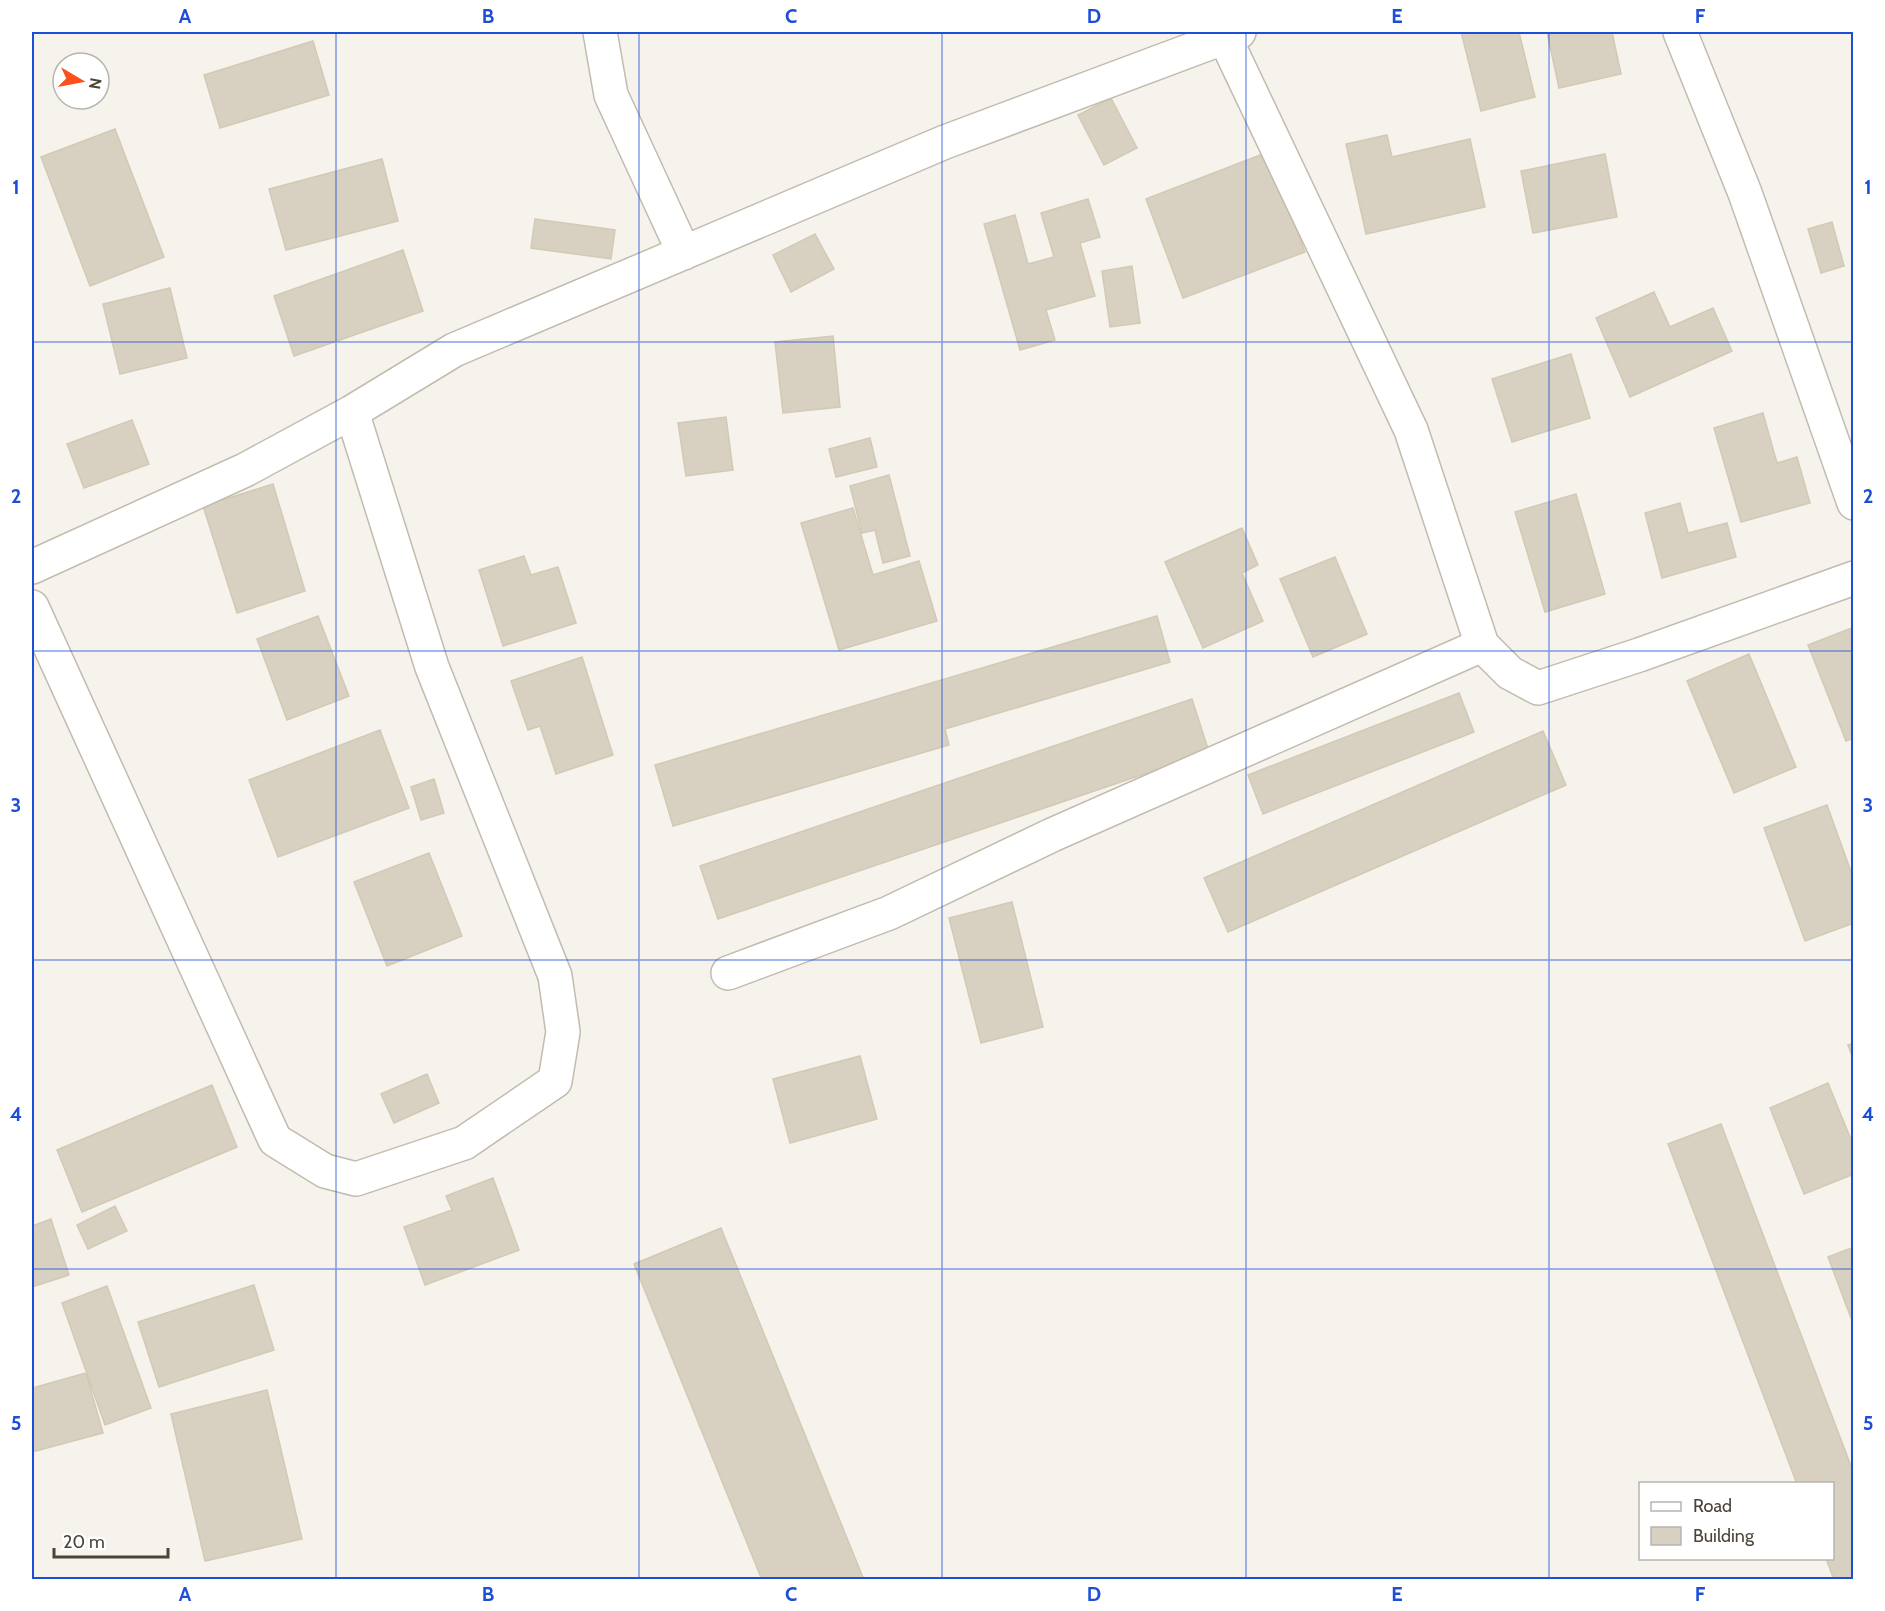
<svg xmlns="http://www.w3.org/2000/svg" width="1885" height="1611" font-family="Cabin,sans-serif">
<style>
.building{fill:#d8d0c1;stroke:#d3c9b4;stroke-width:1.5}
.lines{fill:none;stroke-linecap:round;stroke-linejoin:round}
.minor-casing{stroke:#c2bcae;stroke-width:36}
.minor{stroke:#fff;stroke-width:33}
.grid{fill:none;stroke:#1d4ed8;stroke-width:1.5;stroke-opacity:0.55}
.neatline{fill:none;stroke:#1d4ed8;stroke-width:2}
.grid-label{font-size:20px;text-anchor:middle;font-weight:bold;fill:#1d4ed8}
</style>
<rect width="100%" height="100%" fill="#f6f3ec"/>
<!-- building -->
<path class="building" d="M1461,32h58l16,65 -54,14z
M1547,32h65l9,42 -62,14z
M313,41l16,54 -109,33 -16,-53z
M1111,98l26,50 -33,17 -26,-50z
M115,129l49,128 -74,29 -49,-129z
M1387,135l5,22 78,-18 15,68 -119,27 -20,-90z
M1268,152l37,100 -122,46 -37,-99z
M1605,154l12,63 -84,16 -12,-62z
M382,159l16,62 -112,29 -17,-61z
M1088,199l12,38 -20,6 15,53 -49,14 9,30 -35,10 -36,-126 31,-9 13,49 26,-7 -13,-44z
M535,219l80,11 -4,29 -80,-11z
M1832,222l12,44 -23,7 -13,-44z
M815,234l19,35 -43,23 -18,-37z
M403,250l20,61 -129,45 -20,-60z
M1132,266l8,57 -30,4 -8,-56z
M170,288l17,70 -67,16 -17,-70z
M1654,292l16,35 43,-19 19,43 -102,46 -34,-79z
M833,336l7,71 -57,6 -8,-71z
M1571,354l19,64 -78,24 -20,-63z
M1763,413l14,50 20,-6 13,46 -69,19 -27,-94z
M726,417l7,53 -47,6 -8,-53z
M132,420l17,44 -65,24 -17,-44z
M870,438l7,29 -41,10 -7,-28z
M889,475l21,81 -27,7 -8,-33 -13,3 -12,-47z
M273,484l32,107 -68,22 -34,-107z
M1576,494l29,100 -60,18 -30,-100z
M1680,503l8,30 39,-10 9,34 -74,21 -17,-65z
M853,508l20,67 46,-14 18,60 -98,29 -38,-127z
M1242,528l16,37 -16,8 21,48 -60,27 -38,-86z
M524,556l7,19 27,-8 18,56 -73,23 -24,-76z
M1335,557l32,77 -54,23 -33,-78z
M318,616l31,80 -62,24 -30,-81z
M1157,616l13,46 -225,67 4,16 -276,81 -18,-61z
M1854,627v111l-8,3 -38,-96z
M1749,654l47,113 -62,26 -47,-112z
M582,657l31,98 -57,19 -16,-48 -12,4 -17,-49z
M1459,693l15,39 -211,82 -15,-39z
M1192,699l17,53 -491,167 -18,-53z
M380,730l29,78 -131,49 -29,-77z
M1543,731l23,54 -338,147 -24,-54z
M434,779l10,34 -23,7 -10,-33z
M1827,805l27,75v43l-49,18 -41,-113z
M429,853l33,83 -75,30 -33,-84z
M1012,902l31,125 -62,16 -32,-125z
M1854,1043v18l-6,-16z
M860,1056l17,63 -87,24 -17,-64z
M427,1074l12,29 -45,20 -13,-29z
M1828,1083l26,64v27l-50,20 -34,-86z
M212,1085l25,62 -155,65 -25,-62z
M1721,1124l133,350v106h-20l-8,-22h6v-74h-35l-129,-340z
M493,1178l26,72 -94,35 -21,-58 48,-17 -6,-14z
M115,1206l12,25 -39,18 -11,-24z
M51,1219l18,56 -37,12v-61z
M721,1228l143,352h-102l-128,-316z
M1854,1247v79l-26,-69z
M254,1285l20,65 -115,37 -21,-65z
M107,1286l44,122 -46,17 -43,-122z
M86,1373l17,60 -71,19v-64z
M267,1390l35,149 -97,22 -34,-147z"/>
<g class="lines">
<!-- minor casing -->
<g class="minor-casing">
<path id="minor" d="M600,32l11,63 73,158
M1680,32l65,161 109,310
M1224,36l187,394 71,215
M32,567l213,-97 107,-58 102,-62 491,-208 294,-110
M32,607l243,533 50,31 31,8 108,-36 91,-62 8,-49 -8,-56 -123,-309 -80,-255
M728,973l161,-60 163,-78 430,-190 28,28 28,15 101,-33 215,-77"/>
</g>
<!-- minor -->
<use href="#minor" class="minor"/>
</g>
<!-- grid -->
<path class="grid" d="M336,32v1548M639,32v1548M942,32v1548M1246,32v1548M1549,32v1548M32,342h1822M32,651h1822M32,960h1822M32,1269h1822"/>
<!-- border -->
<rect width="1885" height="1611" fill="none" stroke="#ffffff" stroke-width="66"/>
<!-- legend -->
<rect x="1639" y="1482" width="195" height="78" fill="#ffffff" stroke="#b7b5b0" stroke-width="1.5"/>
<rect x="1651" y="1502" width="30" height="9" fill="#ffffff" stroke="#b7b5b0" stroke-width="1.5"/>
<text x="1693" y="1512" font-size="18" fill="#4b4539">Road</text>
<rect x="1651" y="1527" width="30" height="18" fill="#d8d0c1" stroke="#b7b5b0" stroke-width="1.5"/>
<text x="1693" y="1542" font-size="18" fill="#4b4539">Building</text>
<!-- north arrow -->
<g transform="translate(81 81) rotate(100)"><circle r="28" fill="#ffffff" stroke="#b7b5b0" stroke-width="1.5"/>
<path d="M0-4.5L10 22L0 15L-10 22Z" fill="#fb4f1d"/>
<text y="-9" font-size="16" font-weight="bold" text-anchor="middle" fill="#4b4539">N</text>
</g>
<!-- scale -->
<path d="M54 1548v9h114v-9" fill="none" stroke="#4b4539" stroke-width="3"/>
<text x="63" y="1548" font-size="18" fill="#4b4539" stroke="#ffffff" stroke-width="4.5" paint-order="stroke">20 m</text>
<rect x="33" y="33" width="1819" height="1545" class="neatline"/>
<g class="grid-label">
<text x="185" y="23">A</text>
<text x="488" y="23">B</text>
<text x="791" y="23">C</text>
<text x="1094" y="23">D</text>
<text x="1397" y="23">E</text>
<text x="1700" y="23">F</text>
<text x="16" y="194">1</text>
<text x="1868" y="194">1</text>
<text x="16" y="503">2</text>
<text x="1868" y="503">2</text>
<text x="16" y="812">3</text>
<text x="1868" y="812">3</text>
<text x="16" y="1121">4</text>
<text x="1868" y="1121">4</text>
<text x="16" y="1430">5</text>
<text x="1868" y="1430">5</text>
<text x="185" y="1601">A</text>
<text x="488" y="1601">B</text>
<text x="791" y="1601">C</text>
<text x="1094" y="1601">D</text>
<text x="1397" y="1601">E</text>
<text x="1700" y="1601">F</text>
</g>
</svg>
